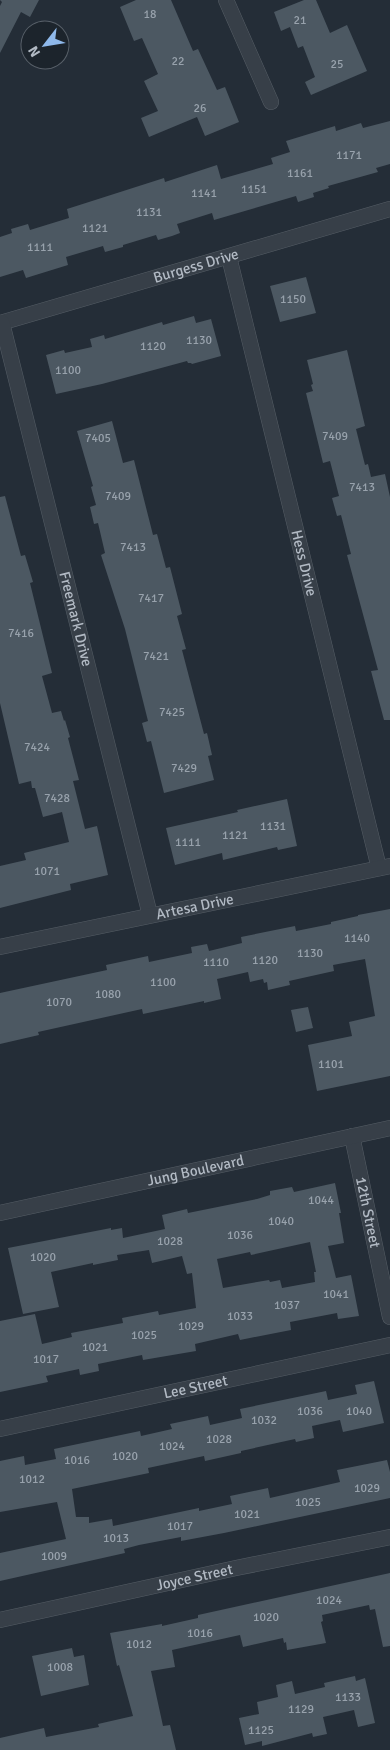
<svg xmlns="http://www.w3.org/2000/svg" width="390" height="1750" font-family="Signika,sans-serif">
<style>
.building{fill:#4c5862;fill-rule:evenodd}
.lines{fill:none;stroke-linecap:round;stroke-linejoin:round}
.minor-casing{stroke:#555d65;stroke-width:16}
.minor{stroke:#373f48;stroke-width:15}
.labels{text-anchor:middle;dominant-baseline:central;stroke-width:4;stroke-linejoin:round;paint-order:stroke}
.number-label{font-size:12px;fill:#98a2ac}
.street-label{font-size:15px;fill:#b2bac4;stroke:#1c242c}
</style>
<rect width="100%" height="100%" fill="#242d37"/>
<!-- building -->
<path class="building" d="M0,0h39l-9,17 -9,-5 -21,41v-47l2,-4z
M136,0h35l22,51 5,-2 19,41 8,-3 14,35 -34,14 -8,-19 -48,20 -8,-19 17,-7 -14,-30 14,-7 -16,-36 -8,3 -14,-34z
M304,0h12l14,33 17,-8 20,46 -56,24 -6,-13 10,-5 -12,-31 -5,2 -8,-21 -9,4 -7,-19z
M390,121v43l-14,4 2,4 -50,14 1,2 -16,5 1,4 -16,5 -2,-6 -82,24 -2,-7 -35,11 3,9 -8,3 -14,4 -2,-5 -33,10v2l-18,5 -2,-6 -37,11 2,8 -42,13 -3,-8 -23,7v-40l12,-4 -1,-4 17,-5 2,6 39,-12 -2,-9 97,-31 1,4 52,-17 4,14 52,-15 -2,-6 19,-6 -4,-11 49,-15 1,5 25,-8 2,5z
M306,277l10,36 -36,9 -10,-36z
M194,316l2,7 15,-4 10,37 -29,8 -1,-1h-3l-1,-2 -85,23 -46,10 -10,-39 18,-5 1,3 27,-6 -2,-8 14,-4 1,4 57,-17 1,3z
M347,350l18,76 -9,3 9,36 3,-1 3,13 14,-3 5,23v223h-6l-13,-49 7,-1 -31,-115 4,-1 -10,-39 -4,1 -5,-18 7,-2 -9,-35 -7,2 -17,-70 7,-2 -2,-6 2,-1 -6,-24z
M112,421l11,42 11,-3 19,75 4,-1 9,34 4,-1 12,47 -5,2 9,33 -4,1 22,84 3,-1 5,22 -4,1 6,24 -50,13 -13,-52 -4,1 -5,-19 6,-2 -23,-92 -24,-74 4,-2 -7,-30 -4,1 -4,-17 6,-2 -5,-18 2,-1 -16,-55z
M5,496l16,60 4,-1 8,27 -3,1 22,90 -10,3 10,37 9,-2 3,10 1,-1 5,17 -2,1 11,42 -6,1 12,48 12,-3 11,49 -38,9 1,6 -71,18v-42l26,-6 -2,-7 45,-11 -7,-30 -19,5 -8,-29h-3l-1,-7 -12,3 -19,-81v-206z
M287,799l10,47 -19,4 -1,-3 -54,13 -1,-7 -47,12 -9,-37 72,-16 -1,-2z
M390,909v167l-73,15 -9,-46 44,-9 -3,-14 26,-6 -10,-57 -32,6 1,6 -45,10 1,4 -22,5 -1,-8 -3,1 -1,-4 -13,3 -2,-10 -31,7 4,20 -17,4v-2l-61,13 -1,-5 -104,23 1,3 -39,9v-51l107,-23 -1,-5 42,-9 1,6 43,-9 -1,-6 16,-3 2,7 33,-8 -1,-6 54,-11 1,5 35,-7v-2l27,-6v-1z
M308,1007l5,21 -17,4 -5,-22z
M335,1183l6,30h-2l5,30 -16,3 8,32 15,-3 8,41 -21,3 -1,-6 -47,9 1,8 -51,10 -2,-6 -43,10 1,7 -53,9 -1,-5 -44,9 1,7 -19,4 -1,-6 -33,7 2,6 -48,10v-71l35,-7 7,30 30,-7 -1,-4 52,-10 -1,-5 36,-7 1,4 37,-7 -4,-35 -5,1 -5,-18 -30,7 -3,-13 -32,5 1,5 -25,5v-2l-42,9 8,35 -36,7 -15,-66 103,-20v2l11,-2 1,10 42,-9 -3,-14 25,-6 1,4 69,-14 13,-4v-4l22,-4 2,5zM310,1242l6,30h-2l1,10 -33,6 -2,-8 -10,2 -1,-2 -46,8 -6,-29 33,-7 1,3z
M374,1381l10,42 -41,9 -3,-12 -28,6 2,12 -18,4 -1,-3 -54,12v2l-36,8 -1,-5 -56,12 1,5 -77,16 4,28h13v6l23,-4 1,7 86,-18v3l33,-7 -2,-8 38,-8 2,10 70,-16 -3,-12 50,-10 3,12v26l-166,35 -43,8v-4l-42,8 -15,4 1,4 -125,28v-28l66,-14 -9,-37 -57,10v-51l24,-5 1,9 31,-6 -2,-10 86,-18 1,5 31,-7 -2,-5 38,-8 2,9 32,-7 -2,-9 86,-18 2,9 29,-6 -2,-9z
M390,1573v73l-7,1 -8,-38 -5,1 -1,-5 -47,10 1,6 -2,1 5,21 -39,7 -1,-8 -2,1 -1,-5 -40,9 -3,-12 -68,15 3,17 -24,4 12,55 7,-1 6,25h-176v-12l44,-10 2,9 53,-10 -1,-3 35,-8 -14,-51 -2,1 -7,-33 52,-9v2l36,-8v-3z
M72,1648l2,9 10,-2 5,30 -48,11 -9,-40z
M355,1676l1,5 9,-3 10,45 -17,4 -4,-17 -31,7 4,17 -14,3 -1,-4 -50,13v-5l-17,4 -6,-27 20,-4 -2,-12 21,-5 -2,-12 16,-4 3,13 30,-7 -1,-4z"/>
<g class="lines">
<!-- minor casing -->
<g class="minor-casing">
<g id="minor">
<path d="M226,0l45,102"/>
<path id="s1" d="M229,257l150,611"/>
<path id="s2" d="M0,323l390,-114"/>
<path id="s3" d="M2,323l148,592"/>
<path id="s4" d="M0,947l390,-81"/>
<path id="s5" d="M352,1136l38,181"/>
<path id="s6" d="M0,1213l390,-85"/>
<path id="s7" d="M0,1429l390,-84"/>
<path id="s8" d="M0,1620l236,-52 154,-31"/>
</g>
</g>
<!-- minor -->
<use href="#minor" class="minor"/>
</g>
<g class="labels">
<!-- number labels -->
<g class="number-label">
<text x="150" y="14">18</text>
<text x="300" y="20">21</text>
<text x="178" y="61">22</text>
<text x="337" y="64">25</text>
<text x="200" y="108">26</text>
<text x="349" y="155">1171</text>
<text x="300" y="173">1161</text>
<text x="254" y="189">1151</text>
<text x="204" y="193">1141</text>
<text x="149" y="212">1131</text>
<text x="95" y="228">1121</text>
<text x="40" y="247">1111</text>
<text x="293" y="299">1150</text>
<text x="199" y="340">1130</text>
<text x="153" y="346">1120</text>
<text x="68" y="370">1100</text>
<text x="335" y="436">7409</text>
<text x="98" y="438">7405</text>
<text x="362" y="487">7413</text>
<text x="118" y="496">7409</text>
<text x="133" y="547">7413</text>
<text x="151" y="598">7417</text>
<text x="21" y="633">7416</text>
<text x="156" y="656">7421</text>
<text x="172" y="712">7425</text>
<text x="37" y="747">7424</text>
<text x="184" y="768">7429</text>
<text x="57" y="798">7428</text>
<text x="273" y="826">1131</text>
<text x="235" y="835">1121</text>
<text x="188" y="842">1111</text>
<text x="47" y="871">1071</text>
<text x="357" y="938">1140</text>
<text x="310" y="953">1130</text>
<text x="265" y="960">1120</text>
<text x="216" y="962">1110</text>
<text x="163" y="982">1100</text>
<text x="108" y="994">1080</text>
<text x="59" y="1002">1070</text>
<text x="331" y="1064">1101</text>
<text x="321" y="1200">1044</text>
<text x="281" y="1221">1040</text>
<text x="240" y="1235">1036</text>
<text x="170" y="1241">1028</text>
<text x="43" y="1257">1020</text>
<text x="336" y="1294">1041</text>
<text x="287" y="1305">1037</text>
<text x="240" y="1316">1033</text>
<text x="191" y="1326">1029</text>
<text x="144" y="1335">1025</text>
<text x="95" y="1347">1021</text>
<text x="46" y="1359">1017</text>
<text x="310" y="1411">1036</text>
<text x="359" y="1411">1040</text>
<text x="264" y="1420">1032</text>
<text x="219" y="1439">1028</text>
<text x="172" y="1446">1024</text>
<text x="125" y="1456">1020</text>
<text x="77" y="1460">1016</text>
<text x="32" y="1479">1012</text>
<text x="367" y="1488">1029</text>
<text x="308" y="1502">1025</text>
<text x="247" y="1514">1021</text>
<text x="180" y="1526">1017</text>
<text x="116" y="1538">1013</text>
<text x="54" y="1556">1009</text>
<text x="329" y="1600">1024</text>
<text x="266" y="1617">1020</text>
<text x="200" y="1633">1016</text>
<text x="139" y="1644">1012</text>
<text x="60" y="1667">1008</text>
<text x="348" y="1697">1133</text>
<text x="301" y="1709">1129</text>
<text x="261" y="1730">1125</text>
</g>
<!-- street labels -->
<g class="street-label">
<text stroke="none"><textPath href="#s2" startOffset="204">Burgess Drive</textPath></text>
<text stroke="none"><textPath href="#s1" startOffset="315">Hess Drive</textPath></text>
<text stroke="none"><textPath href="#s3" startOffset="305">Freemark Drive</textPath></text>
<text stroke="none"><textPath href="#s4" startOffset="199">Artesa Drive</textPath></text>
<text stroke="none"><textPath href="#s6" startOffset="200">Jung Boulevard</textPath></text>
<text stroke="none"><textPath href="#s5" startOffset="78">12th Street</textPath></text>
<text stroke="none"><textPath href="#s7" startOffset="200">Lee Street</textPath></text>
<text stroke="none"><textPath href="#s8" startOffset="199">Joyce Street</textPath></text>
</g>
</g>
<!-- north arrow -->
<g transform="translate(45 45) rotate(239)"><circle r="24" fill="#1c242c" stroke="#586069"/>
<path d="M0-4L9 19L0 12L-9 19Z" fill="#8fb9eb"/>
<text y="-8" font-size="14" font-weight="bold" text-anchor="middle" fill="#b2bac4">N</text>
</g>
</svg>
